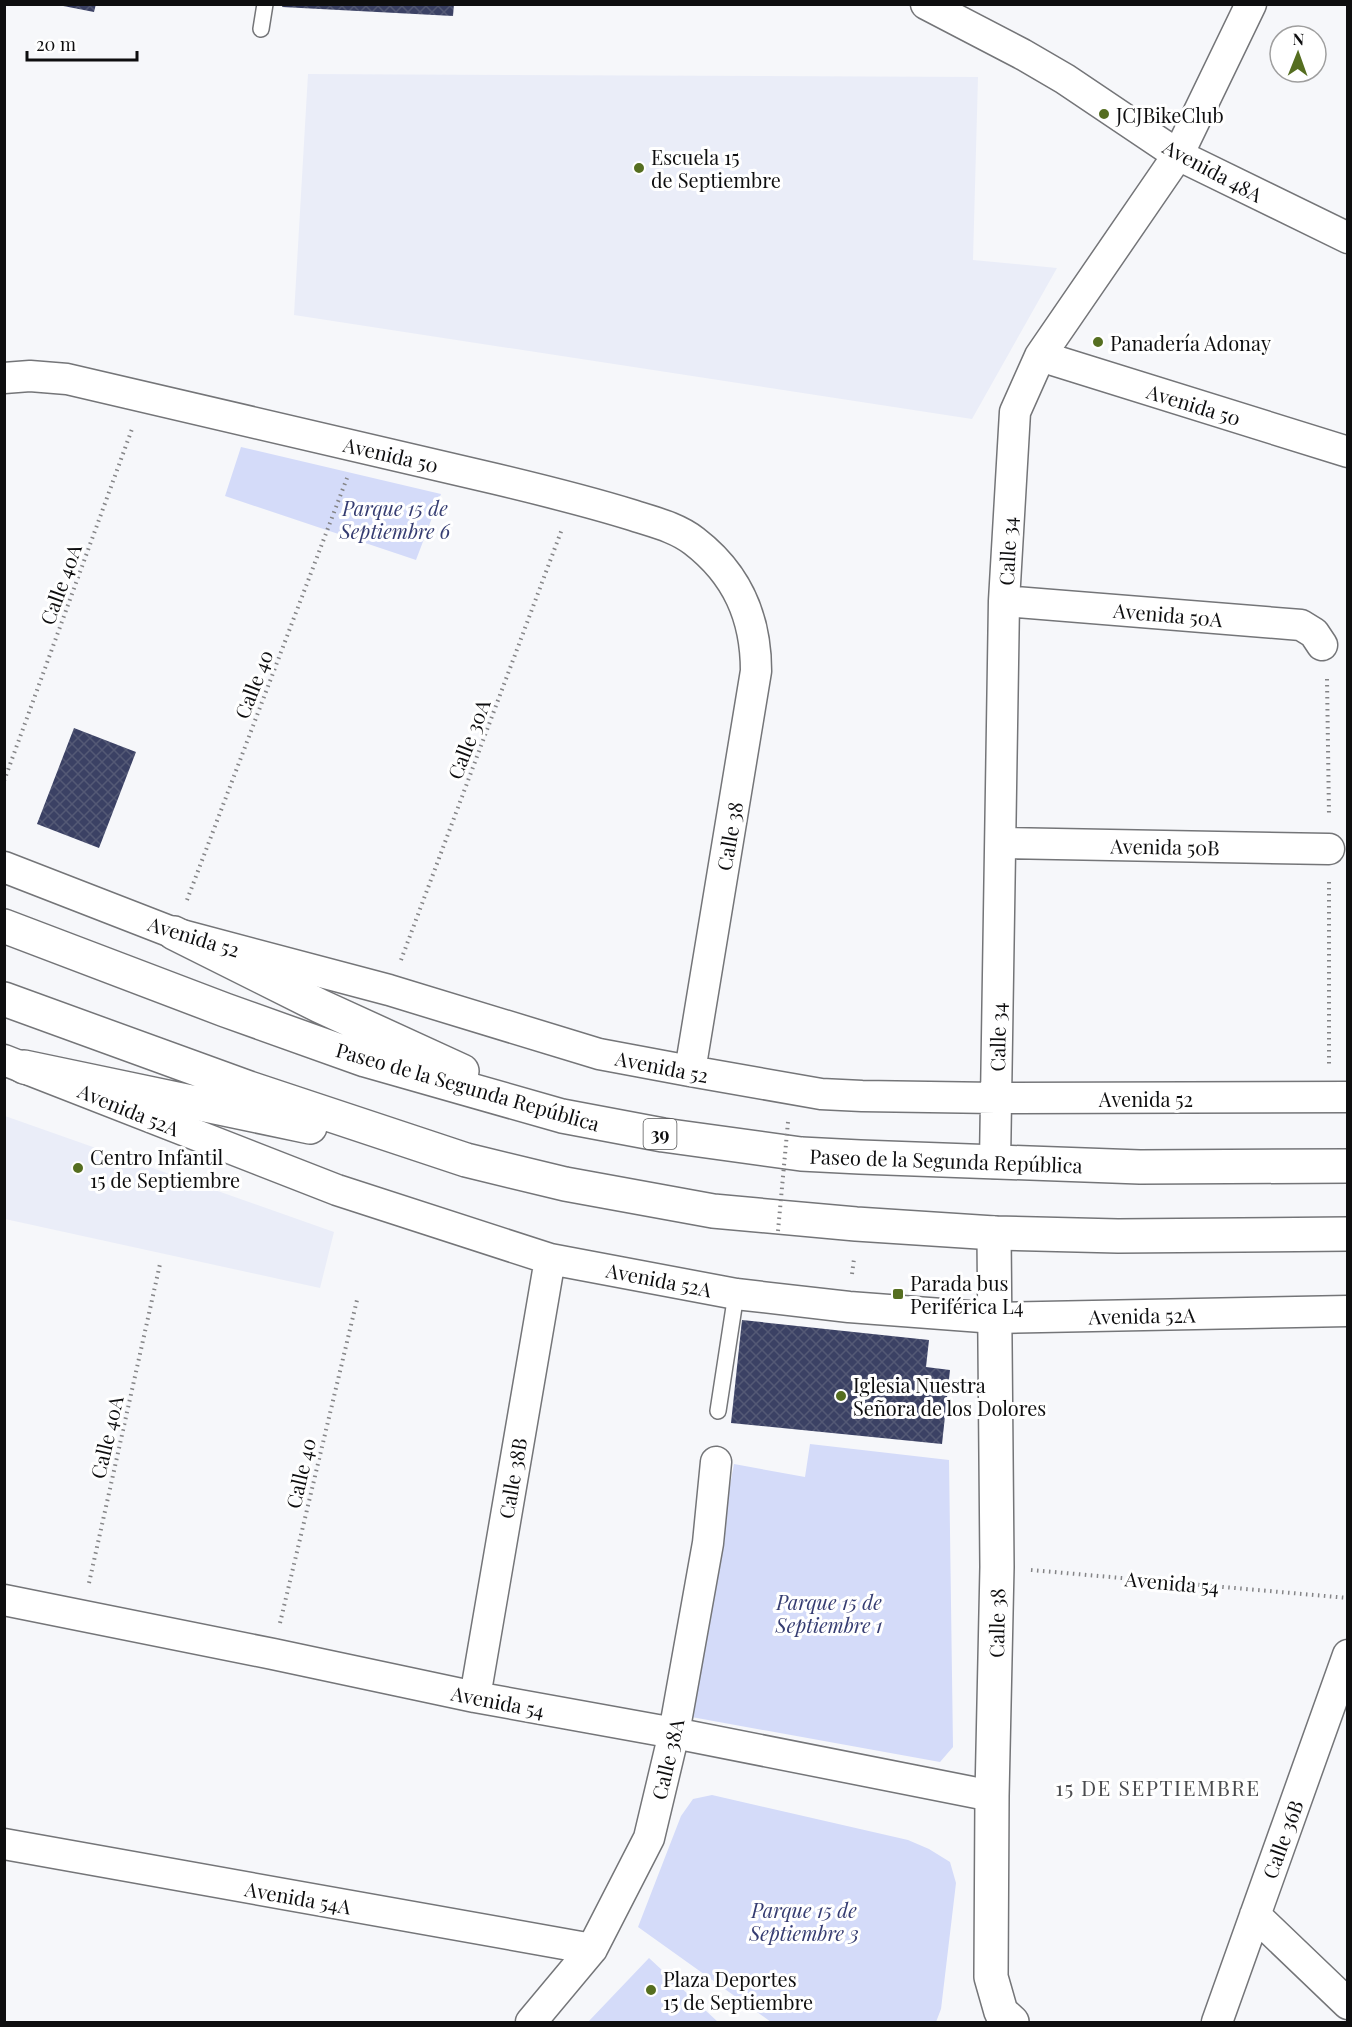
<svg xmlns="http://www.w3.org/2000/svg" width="1352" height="2027" font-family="'Playfair Display',serif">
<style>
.built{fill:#eaedf8}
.green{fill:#d4dbf9}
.building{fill:url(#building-cross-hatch)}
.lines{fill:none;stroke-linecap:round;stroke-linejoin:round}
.lane-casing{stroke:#747578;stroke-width:18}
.street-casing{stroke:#747578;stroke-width:33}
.secondary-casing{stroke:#747578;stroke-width:36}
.highway-casing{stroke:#747578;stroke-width:36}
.path{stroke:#848486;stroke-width:4;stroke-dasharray:1.5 4.5;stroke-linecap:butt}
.lane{stroke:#fff;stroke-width:15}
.street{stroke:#fff;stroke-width:30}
.secondary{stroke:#fff;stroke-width:33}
.highway{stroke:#fff;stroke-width:33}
.path-bridge{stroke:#848486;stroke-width:4;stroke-dasharray:1.5 4.5;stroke-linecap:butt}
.poi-dot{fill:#556e20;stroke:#fff;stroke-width:2}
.labels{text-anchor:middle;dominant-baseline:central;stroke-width:6;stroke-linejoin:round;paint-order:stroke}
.shield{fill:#fff;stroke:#565657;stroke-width:1.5}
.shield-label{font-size:18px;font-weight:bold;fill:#0e0e0f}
.poi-label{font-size:20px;fill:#0e0e0f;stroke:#fff;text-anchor:start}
.street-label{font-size:20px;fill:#0e0e0f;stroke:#fff}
.park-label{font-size:20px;font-style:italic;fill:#353c71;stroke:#fff}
.neighbourhood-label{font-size:21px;letter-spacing:1.5px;fill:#494a4d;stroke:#fff}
</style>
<defs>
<pattern id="building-cross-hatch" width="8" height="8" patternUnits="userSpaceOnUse" patternTransform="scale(1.5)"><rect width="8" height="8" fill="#3b4164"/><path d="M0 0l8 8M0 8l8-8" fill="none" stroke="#545975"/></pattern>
</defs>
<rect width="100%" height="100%" fill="#f6f7fa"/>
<!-- built -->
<path class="built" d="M308,74l670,3 -5,183 84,8 -85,151 -678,-104z
M5,1116l329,116 -14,56 -315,-69z"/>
<!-- green -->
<path class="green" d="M241,447l200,47 -25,66 -191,-64z
M810,1444l139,16 4,287 -13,15 -254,-46 48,-252 71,13z
M712,1795l196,45 21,9 21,13 6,21 -15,126 -5,13h-165l-133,-95 43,-111 12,-17z
M649,1958l69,64h-130z"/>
<!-- building -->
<path class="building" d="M53,4h43l-2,8z
M283,4h171l-1,12 -171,-9z
M74,728l62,24 -37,96 -62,-24z
M742,1320l187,20 -3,27 24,3 -8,74 -211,-21z"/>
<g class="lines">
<!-- lane casing -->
<g class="lane-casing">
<path id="lane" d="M261,29l4,-25
M718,1411l18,-117"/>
</g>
<!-- street casing -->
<g class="street-casing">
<path id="street" d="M926,4l96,50 43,25 113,76 170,83
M1040,356l308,96
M4,378l26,-2 37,3c143,33 286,66 429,100 46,11 91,22 136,36 21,7 44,12 62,26 43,33 62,76 62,130l-66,400
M1004,601l297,24 13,8 8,12
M1001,843l328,6
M4,867l170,66 215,57 210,64 91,17 131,23 41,2 134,2 352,-1
M4,1060l333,130 213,69 186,35 113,13 146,11 353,-7
M995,1163l9,-562 11,-189 25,-56 138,-201 73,-151
M4,1600l269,54 202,43 199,36 318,63
M475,1697l75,-438
M4,1844l588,105
M1255,1915l93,89
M531,2022l61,-73 57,-111 25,-105 34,-190 8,-81
M1217,2022l131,-367"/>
</g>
<!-- secondary casing -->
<g class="secondary-casing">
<path id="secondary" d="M994,1233l3,334 -5,229 -1,181 10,35 11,10"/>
</g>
<!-- highway casing -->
<g class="highway-casing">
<path id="highway" d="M4,926l221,84 140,50 197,56 101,19 138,19 59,3 280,10 208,-1
M174,933l146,73 142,65
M4,999l245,89 217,72 99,24 148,27 143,13 138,9 124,3 230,-2
M24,1067l286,60"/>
</g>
<!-- path -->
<path class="path" d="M1327,679l2,136
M4,781l128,-352
M1329,882v182
M187,900l160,-422
M401,960l161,-431
M852,1274l2,-15
M1031,1570l317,28
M89,1583l71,-319
M280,1623l77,-323"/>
<!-- lane -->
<use href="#lane" class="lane"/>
<!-- street -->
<use href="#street" class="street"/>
<!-- secondary -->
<use href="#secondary" class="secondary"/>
<!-- highway -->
<use href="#highway" class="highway"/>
<!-- path-bridge -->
<path class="path-bridge" d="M778,1231l10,-109"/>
</g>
<!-- markers -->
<g class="poi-dot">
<circle cx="1104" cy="114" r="6"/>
<circle cx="639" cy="168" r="6"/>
<circle cx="1098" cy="342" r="6"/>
<circle cx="78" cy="1168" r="6"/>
<rect x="892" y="1288" width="12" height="12" rx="3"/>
<circle cx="841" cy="1396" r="6"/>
<circle cx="651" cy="1990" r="6"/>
</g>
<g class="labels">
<!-- shield labels -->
<rect class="shield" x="643.5" y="1119" width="33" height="30" rx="4.5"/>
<g class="shield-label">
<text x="660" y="1134">39</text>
</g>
<!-- poi labels -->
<g class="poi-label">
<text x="1116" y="114">JCJBikeClub</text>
<text x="651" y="156">Escuela 15<tspan x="651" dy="23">de Septiembre</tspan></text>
<text x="1110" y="342">Panadería Adonay</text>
<text x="90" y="1156">Centro Infantil<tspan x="90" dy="23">15 de Septiembre</tspan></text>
<text x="910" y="1282">Parada bus<tspan x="910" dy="23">Periférica L4</tspan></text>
<text x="853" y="1384">Iglesia Nuestra<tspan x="853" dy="23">Señora de los Dolores</tspan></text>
<text x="663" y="1978">Plaza Deportes<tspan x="663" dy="23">15 de Septiembre</tspan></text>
</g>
<!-- street labels -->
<g class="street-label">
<text transform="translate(1213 170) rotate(28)">Avenida 48A</text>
<text transform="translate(1194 404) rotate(17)">Avenida 50</text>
<text transform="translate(391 454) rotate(13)">Avenida 50</text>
<text transform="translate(1007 551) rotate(-87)">Calle 34</text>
<text transform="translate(60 584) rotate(-70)">Calle 40A</text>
<text transform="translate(1168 614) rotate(5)">Avenida 50A</text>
<text transform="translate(253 684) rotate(-69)">Calle 40</text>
<text transform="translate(468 739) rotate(-69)">Calle 30A</text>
<text transform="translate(729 836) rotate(-80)">Calle 38</text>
<text transform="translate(1165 846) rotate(1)">Avenida 50B</text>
<text transform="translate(194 936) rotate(17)">Avenida 52</text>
<text transform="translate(997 1037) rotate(-89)">Calle 34</text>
<text transform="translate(662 1066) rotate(11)">Avenida 52</text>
<text transform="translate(468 1086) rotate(16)">Paseo de la Segunda República</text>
<text x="1146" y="1098">Avenida 52</text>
<text transform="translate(129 1109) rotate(22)">Avenida 52A</text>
<text transform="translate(946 1160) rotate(2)">Paseo de la Segunda República</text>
<text transform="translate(659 1279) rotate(11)">Avenida 52A</text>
<text transform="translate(1142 1315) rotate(-1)">Avenida 52A</text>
<text transform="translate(106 1437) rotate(-77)">Calle 40A</text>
<text transform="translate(300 1473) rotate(-77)">Calle 40</text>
<text transform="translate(512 1478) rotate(-80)">Calle 38B</text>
<text transform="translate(1172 1582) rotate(5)">Avenida 54</text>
<text transform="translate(996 1623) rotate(-89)">Calle 38</text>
<text transform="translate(498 1701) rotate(11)">Avenida 54</text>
<text transform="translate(667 1759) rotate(-77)">Calle 38A</text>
<text transform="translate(1282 1839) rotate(-70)">Calle 36B</text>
<text transform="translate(298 1897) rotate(10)">Avenida 54A</text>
</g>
<!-- park labels -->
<g class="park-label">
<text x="395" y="507">Parque 15 de<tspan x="395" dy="23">Septiembre 6</tspan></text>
<text x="829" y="1601">Parque 15 de<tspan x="829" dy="23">Septiembre 1</tspan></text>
<text x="804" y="1909">Parque 15 de<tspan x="804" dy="23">Septiembre 3</tspan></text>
</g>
<!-- neighbourhood labels -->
<g class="neighbourhood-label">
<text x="1158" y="1787">15 DE SEPTIEMBRE</text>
</g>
</g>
<!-- border -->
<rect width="1352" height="2027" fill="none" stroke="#0e0e0f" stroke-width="12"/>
<!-- north arrow -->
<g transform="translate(1298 54) rotate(1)"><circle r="28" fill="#ffffff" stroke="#9f9f9f" stroke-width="1.5"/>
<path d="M0-4.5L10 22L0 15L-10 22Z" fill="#556e20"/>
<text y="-9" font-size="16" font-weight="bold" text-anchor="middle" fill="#0e0e0f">N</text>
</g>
<!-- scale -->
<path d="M27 51v9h110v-9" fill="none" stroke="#0e0e0f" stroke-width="3"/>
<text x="36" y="51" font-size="18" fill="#0e0e0f" stroke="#ffffff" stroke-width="4.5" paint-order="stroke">20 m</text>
</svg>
